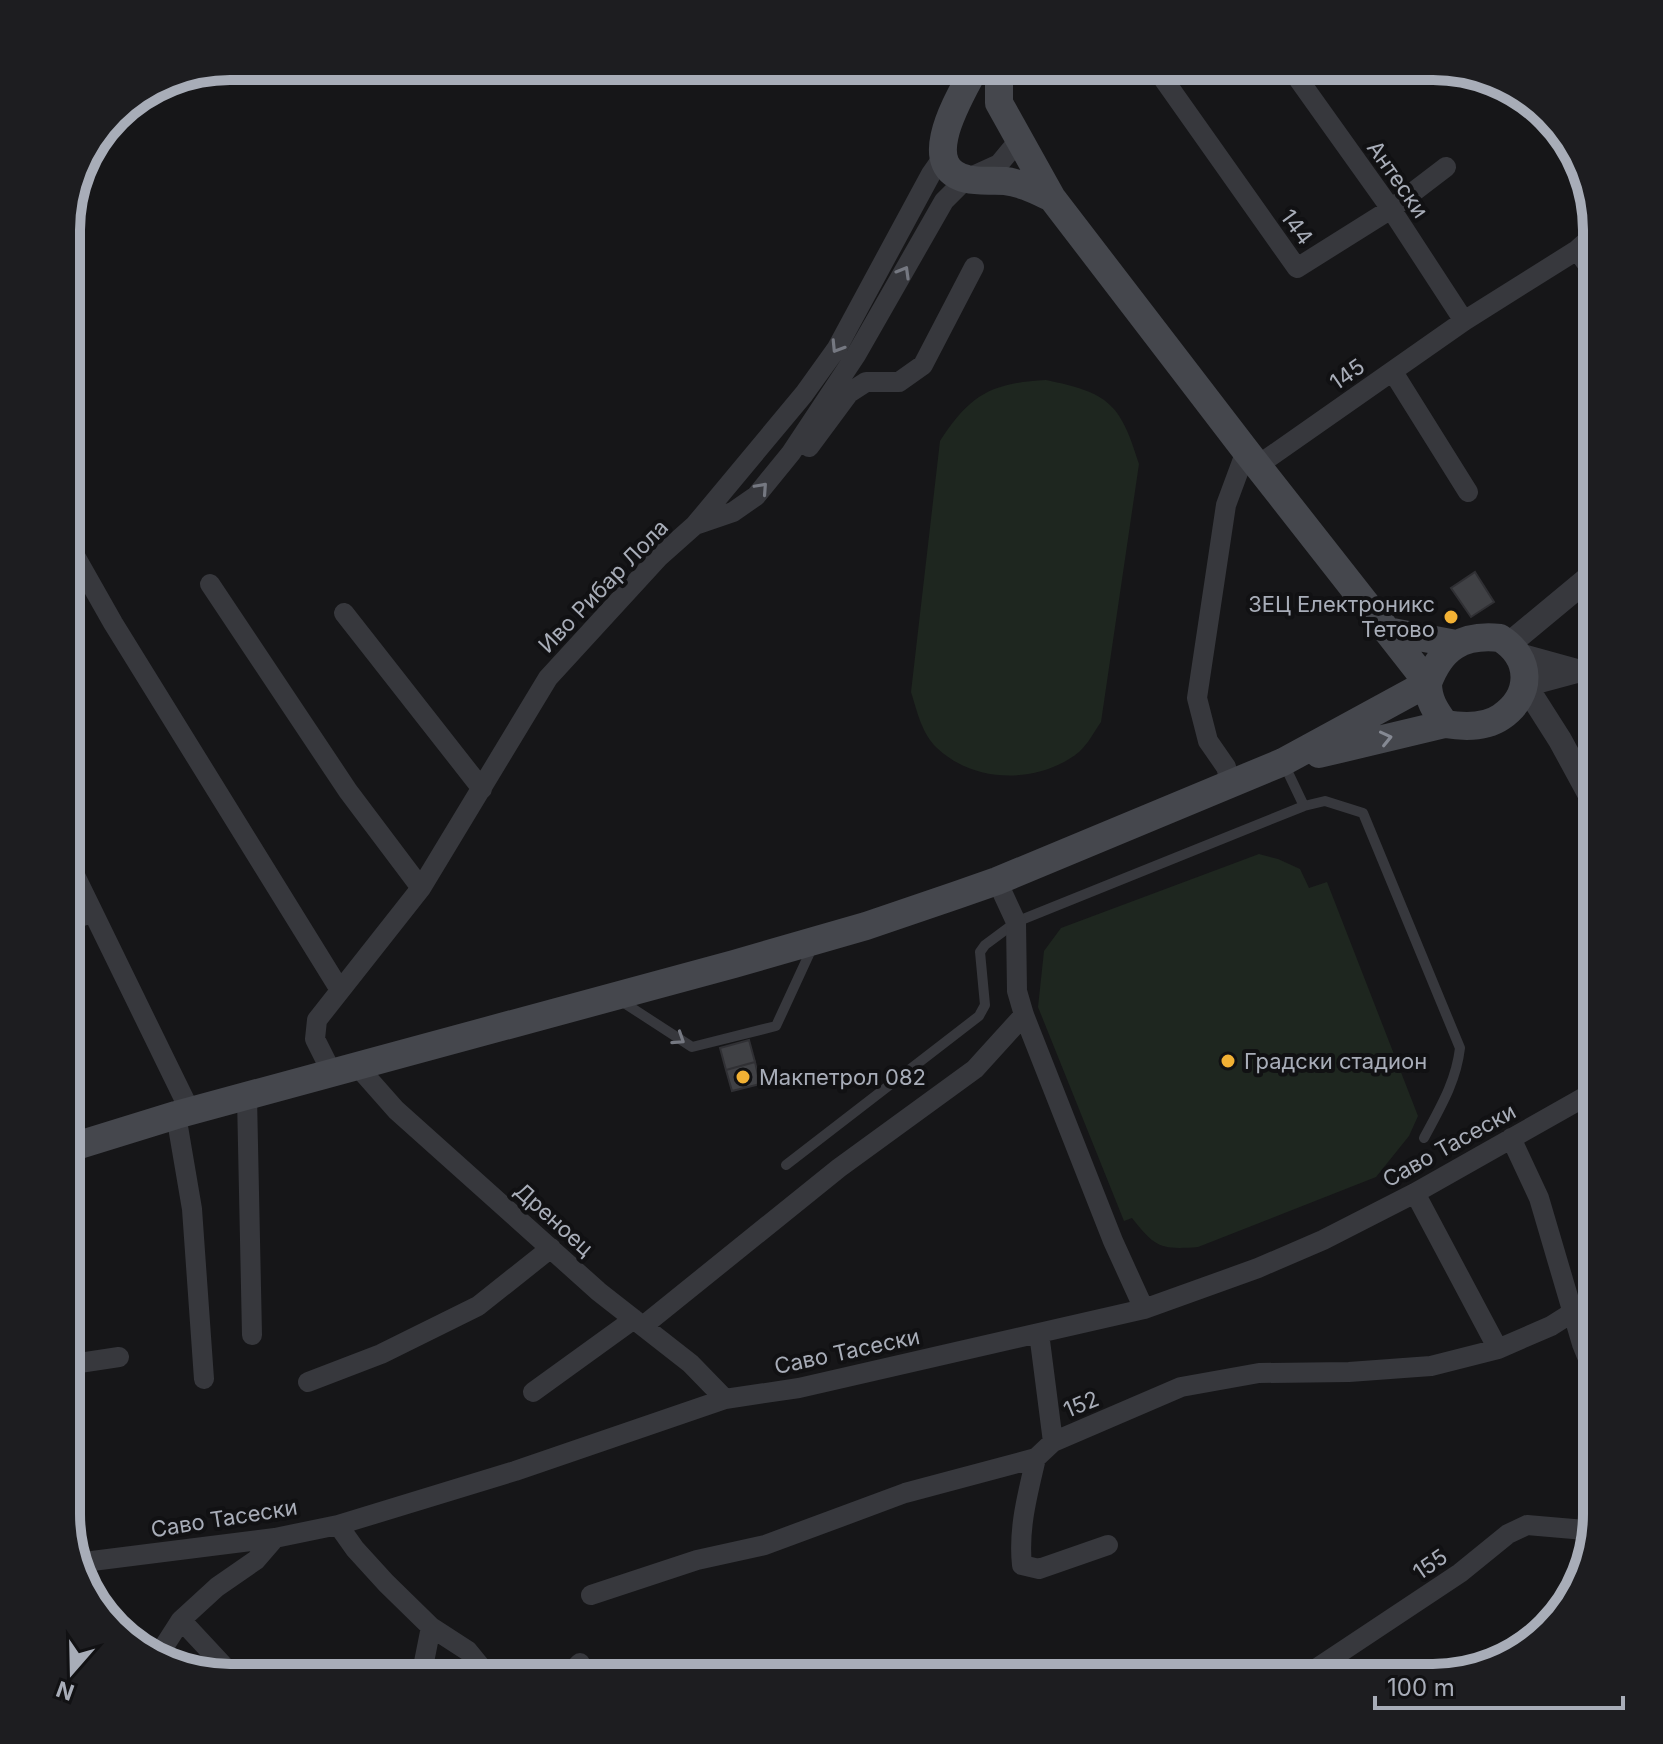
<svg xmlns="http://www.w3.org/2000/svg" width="1663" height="1744" font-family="Inter,sans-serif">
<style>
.green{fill:#1e261f}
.building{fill:#404145;stroke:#303034;stroke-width:2}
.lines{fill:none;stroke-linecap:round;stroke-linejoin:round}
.service{stroke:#37383d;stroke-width:10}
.minor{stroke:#37383d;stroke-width:20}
.tertiary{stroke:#37383d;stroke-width:24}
.secondary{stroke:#45474d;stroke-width:28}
.oneway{stroke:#757881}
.oneway2{stroke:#858993}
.poi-dot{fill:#f2b134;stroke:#111113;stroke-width:3}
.labels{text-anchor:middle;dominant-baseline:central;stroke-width:8;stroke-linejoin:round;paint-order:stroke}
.street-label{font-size:22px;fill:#a8adb8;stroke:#111113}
.poi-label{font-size:22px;fill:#a8adb8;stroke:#111113;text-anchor:start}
.rim{fill:none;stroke:#a8adb8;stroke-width:10}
</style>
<rect width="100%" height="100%" fill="#161618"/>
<!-- green -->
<path class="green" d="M1046,380c62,13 74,22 93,84l-38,258c-7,10 -13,22 -22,30 -40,32 -104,32 -142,-4 -15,-14 -20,-37 -26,-56l29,-251c30,-46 51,-58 106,-61z
M1259,854l19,5 22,10 9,19 18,-6 91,234 -9,20 -33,41 -178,70c-38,3 -43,0 -66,-29l-8,3 -86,-214 6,-56 17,-23z"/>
<!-- building -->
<path class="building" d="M1475,572l19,30 -23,15 -20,-29z
M749,1040l6,22 -29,8 -6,-22z
M755,1062l5,22 -28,7 -6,-21z"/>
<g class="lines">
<!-- service -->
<path class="service" d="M1284,764l20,42
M618,999l74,48 84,-21 36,-78
M786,1165l193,-149 6,-11 -5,-53 5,-7 31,-23 288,-116 21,-5 38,12 97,235c-4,34 -20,60 -36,90"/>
<!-- minor -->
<path class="minor" d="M1169,66l-7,11 135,191 94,-59 55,-42
M1289,66l102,143 73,112
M1577,250l20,28
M1393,372l75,120
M809,447l40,-54 17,-11h33l24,-17 51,-98
M1257,466l207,-145 113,-71 20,-18
M695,525l109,-131 33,-46 94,-174 12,-17
M66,540l47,83 227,367
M210,584l138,207 73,97
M344,613l138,176
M1231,784l-5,-17 -18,-26 -11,-43 29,-193 20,-54
M66,857l125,256
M997,881l19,41 1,69 7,24 89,226 31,68
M66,922l27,-10
M358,1067l38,43 202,181 92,72 35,36
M333,1075l-18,-36 2,-19 104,-132 127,-210 111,-121 36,-32 38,-13 23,-16 35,-43 65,-98 88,-154 22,-22 33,-15 19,-23
M247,1097l5,238
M176,1115l16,94 12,170
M1511,1138l28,60 43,146 15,37
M1415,1193l83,156
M643,1326l196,-158 136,-99 49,-54
M1039,1333l14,109
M66,1365l53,-8
M308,1382l73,-28 97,-48 73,-58
M533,1392l101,-73
M1036,1458c-8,35 -18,70 -14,107l17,4 69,-24
M338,1525l17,24 31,34 45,44 37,24 22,27
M75,1567l17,-6 183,-23 63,-13 177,-54 210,-72 74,-11 345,-79 114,-41 65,-28 92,-47 182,-103
M591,1595l106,-35 68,-15 140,-52 131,-35 17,-16 128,-55 78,-14 90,-1 82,-6 67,-17 53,-23 46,-29
M181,1620l54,58
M156,1659l25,-39 36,-33 39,-27 19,-22
M415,1678l9,-16 7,-35
M565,1678l15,-15
M1302,1678l158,-105 48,-39 19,-9 58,5 9,-1"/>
<!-- tertiary -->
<path class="tertiary" d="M1509,644l88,-73
M1519,655l58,16 20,3
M1577,671l-52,14 35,55 37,68"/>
<!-- secondary -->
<path class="secondary" d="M976,66c-13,26 -62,101 -9,113 12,3 26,1 38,2 17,2 32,10 47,17
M1387,631l69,13
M1319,754l126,-30
M66,1149l110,-34 558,-151 132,-38 91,-31 40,-14 286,-119 145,-79c13,-35 34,-49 72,-45 32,20 33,57 1,79 -16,11 -38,10 -56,7 -10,-14 -17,-24 -17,-41l-182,-232 -194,-253 -53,-95v-23l4,-14"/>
</g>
<!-- one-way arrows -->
<defs><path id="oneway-chevron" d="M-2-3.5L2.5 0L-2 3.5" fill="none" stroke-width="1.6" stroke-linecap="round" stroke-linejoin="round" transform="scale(2)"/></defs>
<g class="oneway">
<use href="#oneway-chevron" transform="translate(904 272) rotate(-60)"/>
<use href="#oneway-chevron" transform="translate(837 347) rotate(122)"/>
<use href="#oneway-chevron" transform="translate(762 488) rotate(-48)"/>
<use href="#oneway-chevron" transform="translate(679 1039) rotate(33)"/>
</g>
<use class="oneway2" href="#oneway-chevron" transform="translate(1386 738) rotate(-13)"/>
<!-- markers -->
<g class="poi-dot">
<circle cx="1451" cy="617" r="8"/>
<circle cx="1228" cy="1061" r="8"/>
<circle cx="743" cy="1077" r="8"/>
</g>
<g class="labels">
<!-- street labels -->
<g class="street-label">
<text transform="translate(1398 179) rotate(55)">Антески</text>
<text transform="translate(1297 227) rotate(54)">144</text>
<text transform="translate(1347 374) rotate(-35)">145</text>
<text transform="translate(603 586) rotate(-46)">Иво Рибар Лола</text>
<text transform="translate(1449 1145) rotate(-29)">Саво Тасески</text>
<text transform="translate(554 1219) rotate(42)">Дреноец</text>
<text transform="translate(847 1351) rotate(-12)">Саво Тасески</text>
<text transform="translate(1081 1404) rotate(-23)">152</text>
<text transform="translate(224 1518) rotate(-9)">Саво Тасески</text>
<text transform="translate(1430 1564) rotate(-35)">155</text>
</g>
<!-- poi labels -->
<g class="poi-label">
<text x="1435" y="604" text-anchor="end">ЗЕЦ Електроникс<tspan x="1435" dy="25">Тетово</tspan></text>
<text x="1244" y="1061">Градски стадион</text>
<text x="759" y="1077">Макпетрол 082</text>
</g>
</g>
<!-- crop -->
<path d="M0 0H1663V1744H0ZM230 80H1433A150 150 0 0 1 1583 230V1514A150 150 0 0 1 1433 1664H230A150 150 0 0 1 80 1514V230A150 150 0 0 1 230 80Z" fill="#1d1d20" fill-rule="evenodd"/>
<path class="rim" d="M230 80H1433A150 150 0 0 1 1583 230V1514A150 150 0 0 1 1433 1664H230A150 150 0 0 1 80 1514V230A150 150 0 0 1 230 80Z"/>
<!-- north arrow -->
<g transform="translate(72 1672) rotate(200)" stroke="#111113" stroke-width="6" paint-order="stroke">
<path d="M0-6L14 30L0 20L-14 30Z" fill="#a8adb8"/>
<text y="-12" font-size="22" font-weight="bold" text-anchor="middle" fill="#a8adb8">N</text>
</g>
<!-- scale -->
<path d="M1375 1696v12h248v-12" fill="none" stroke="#a8adb8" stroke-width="4"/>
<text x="1387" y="1696" font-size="24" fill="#a8adb8" stroke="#111113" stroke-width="6" paint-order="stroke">100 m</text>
</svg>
